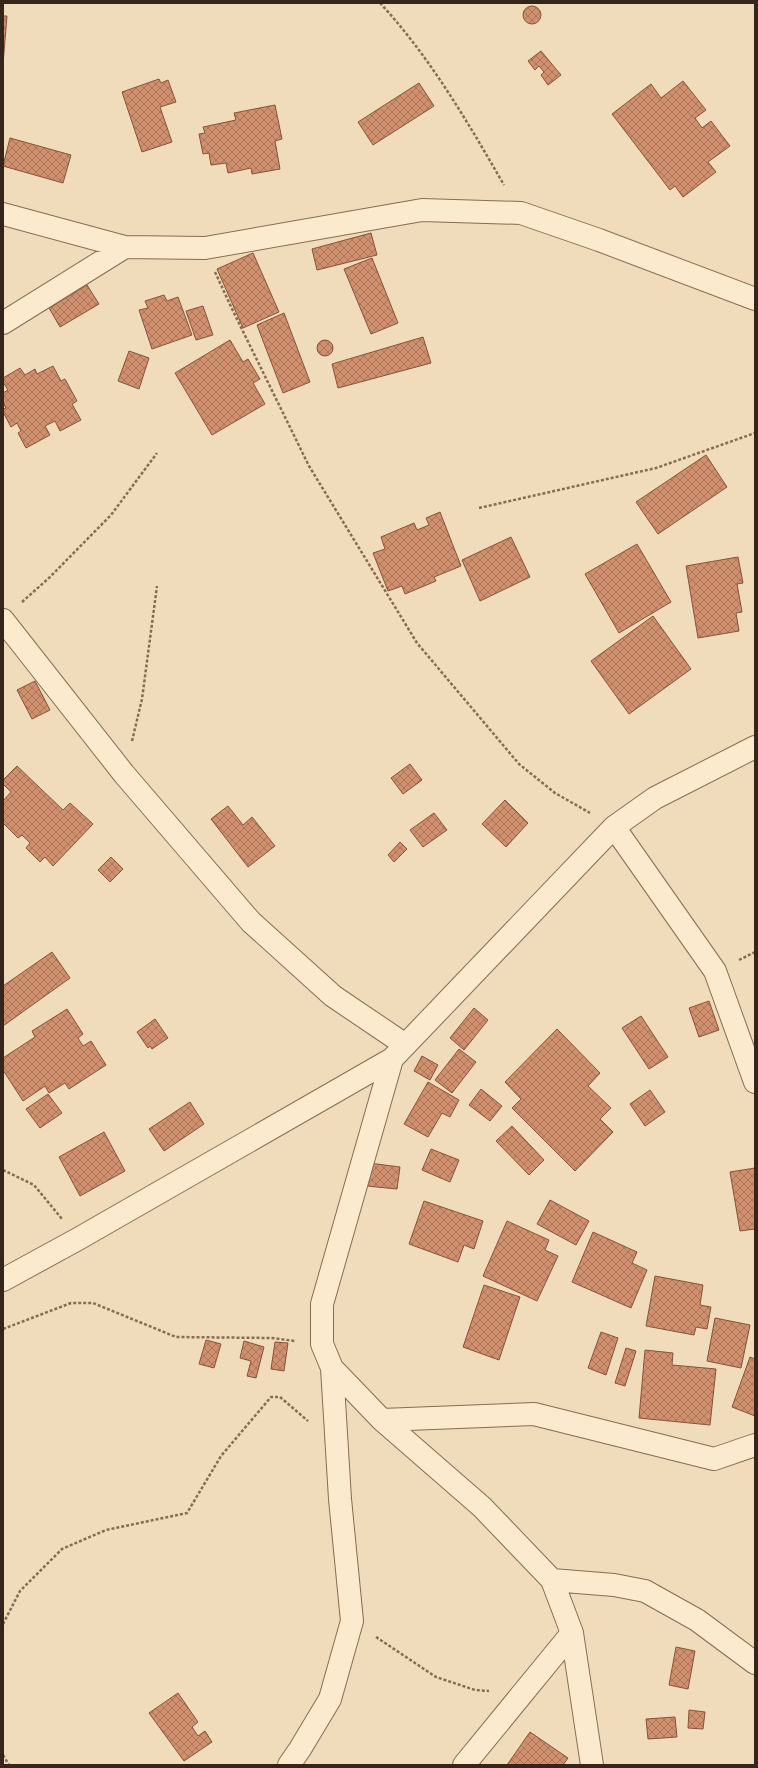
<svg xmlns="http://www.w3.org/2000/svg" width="758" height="1768" font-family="'IBM Plex Serif',serif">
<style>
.building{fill:url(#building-cross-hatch);stroke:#875238}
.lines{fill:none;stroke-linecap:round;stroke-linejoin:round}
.minor-casing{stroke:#876c54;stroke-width:24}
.path{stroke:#876c54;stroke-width:2.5;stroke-dasharray:3 2;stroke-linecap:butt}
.minor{stroke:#fbeacd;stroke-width:22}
</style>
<defs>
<pattern id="building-cross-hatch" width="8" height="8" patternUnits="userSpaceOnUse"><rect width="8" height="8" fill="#d0906d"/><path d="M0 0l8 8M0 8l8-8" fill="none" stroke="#aa7559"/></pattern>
</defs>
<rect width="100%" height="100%" fill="#f0dcba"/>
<!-- building -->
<path class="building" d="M523 15a9 9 0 1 1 18 0a9 9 0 1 1-18 0Z
M3,16h4l-4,48z
M541,51l20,24 -13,10 -7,-10 3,-3 -5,-6 -4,4 -7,-9z
M159,79l2,4 7,-3 8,22 -16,5 12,35 -30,10 -20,-60z
M683,81l23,29 -11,8 7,10 9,-7 19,25 -22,16 8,10 -33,25 -8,-11 -5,4 -58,-76 39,-30 10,14z
M419,83l15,23 -61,39 -15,-23z
M275,105l7,34 -7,2 5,28 -28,5 -1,-6 -23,5 -2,-10 -15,2 -2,-12 -6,1 -4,-20 6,-1 -2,-6 33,-7 -2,-7z
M10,138l61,17 -8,28 -60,-17z
M371,233l6,22 -60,15 -5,-21z
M253,253l26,59 -36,16 -26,-59z
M372,258l26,65 -27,11 -27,-65z
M87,285l12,19 -39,23 -11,-19z
M164,295l3,6 11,-4 14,38 -40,14 -13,-39 9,-2 -3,-7z
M203,306l10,29 -17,5 -10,-29z
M284,313l26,69 -27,11 -26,-68z
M423,337l8,26 -93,25 -6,-24z
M317 348a8 8 0 1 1 16 0a8 8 0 1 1-16 0Z
M230,340l13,22 5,-3 12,20 -7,4 12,21 -53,31 -37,-62z
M129,351l20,7 -10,31 -21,-8z
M53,366l8,15 4,-2 12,22 -5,3 9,16 -21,11 -5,-10 -10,5 5,9 -24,13 -8,-15 3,-2 -4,-8 -6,4 -8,-15v-3l3,-1 -3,-5v-10l5,-3 -5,-8v-4l17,-10 5,7 10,-6 2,5z
M706,455l21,32 -69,47 -22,-32z
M440,512l21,54 -27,11 2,4 -31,13 -3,-8 -14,5 -15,-38 12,-4 -4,-12 33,-14 3,7 12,-5 -3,-7z
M511,537l19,40 -50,24 -18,-41z
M637,544l34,58 -52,31 -34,-59z
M738,557l5,26 -6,1 5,28 -6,1 3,18 -41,7 -12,-72z
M653,616l38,53 -62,45 -38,-53z
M35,681l15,29 -18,9 -15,-29z
M410,764l12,16 -19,14 -12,-16z
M17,766l46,44 7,-7 23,21 -40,42 -8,-9 -5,5 -14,-14 4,-5 -8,-8 -4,3 -15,-15v-22l8,-9 -8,-8v-4z
M505,800l23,23 -22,24 -24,-23z
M228,806l15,19 9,-8 23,29 -27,21 -37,-48z
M434,813l13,17 -24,17 -13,-17z
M400,842l7,7 -13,13 -6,-7z
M111,857l12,12 -13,13 -12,-12z
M52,952l18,26 -67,48v-40z
M709,1001l10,29 -20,7 -10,-29z
M474,1008l14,12 -24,30 -14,-12z
M67,1009l16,25 -5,4 5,8 8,-5 15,24 -37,24 -4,-6 -16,10 -4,-7 -22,15 -20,-31v-12l32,-21 -3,-6z
M641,1016l27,41 -19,12 -27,-41z
M155,1019l13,19 -16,11 -2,-3 -2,2 -11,-16z
M557,1029l43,44 -12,13 23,22 -11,11 13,13 -38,39 -63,-63 9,-9 -16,-17z
M459,1049l17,13 -24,31 -17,-13z
M422,1056l16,9 -8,15 -16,-9z
M428,1082l31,18 -9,17 -8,-4 -14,24 -24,-13z
M481,1089l21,17 -12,15 -21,-16z
M650,1090l15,22 -20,14 -15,-22z
M48,1094l14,19 -22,15 -14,-19z
M190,1102l14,22 -40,27 -15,-22z
M512,1126l32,34 -15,15 -33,-34z
M104,1132l21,39 -45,25 -21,-39z
M431,1149l28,11 -9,22 -28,-12z
M369,1163l31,4 -3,22 -30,-3z
M755,1168v61l-15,2 -10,-59z
M550,1200l39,21 -13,24 -39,-21z
M424,1201l59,20 -9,28 -10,-4 -6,17 -49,-18z
M507,1221l42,19 -4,10 13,6 -21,45 -54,-25z
M593,1232l44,20 -5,11 15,7 -16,38 -59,-26z
M655,1276l48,9 -3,20 11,2 -4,22 -11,-2 -2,8 -48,-9z
M484,1285l36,12 -21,63 -36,-13z
M715,1318l35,7 -9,43 -34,-7z
M601,1332l17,6 -12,37 -18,-7z
M206,1340l15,4 -7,24 -15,-4z
M244,1341l20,6 -8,31 -9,-2 4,-15 -11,-3z
M275,1342l13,1 -4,28 -13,-2z
M626,1348l10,3 -11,35 -10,-3z
M645,1350l28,3 -1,12 44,4 -6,56 -71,-7z
M750,1357l5,2v57l-23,-9z
M676,1647l19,4 -7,38 -19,-4z
M178,1693l20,29 -6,5 6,9 7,-5 7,11 -28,19 -35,-48z
M689,1710l16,2 -2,17 -15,-1z
M675,1717l2,20 -29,2 -2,-20z
M530,1732l38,26 -5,7h-56z"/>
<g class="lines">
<!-- minor casing -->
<g class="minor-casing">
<path id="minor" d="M3,214l122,33 80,1 217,-38 99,3 78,27 156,59
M3,323l122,-76
M3,620l121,154 127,148 82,74 71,48
M614,827l101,144 40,111
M392,1059l-70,245v40l10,24 50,52 100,87 70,73 20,53 20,132
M3,1280l75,-41 314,-180 222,-232 41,-29 100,-51
M382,1420l152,-6 180,45 41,-14
M552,1580l62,5 31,6 52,29 58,43
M289,1765l11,-16 30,-50 22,-78 -12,-122 -8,-131
M464,1765l108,-132"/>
</g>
<!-- path -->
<path class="path" d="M380,3c50,54 87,118 124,182
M215,272l18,39 76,155 108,177 102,121 36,29 35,20
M479,508l177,-40 99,-35
M22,602l28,-25 61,-62 46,-62
M132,741l10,-42 15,-113
M739,960l16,-8
M3,1170l31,15 28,34
M3,1329l68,-26h22l83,34 96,1 23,3
M3,1624l17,-33 42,-42 44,-19 81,-17 34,-57 50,-59h9l28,24
M376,1637l60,40 39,13 14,1
M3,1755l6,10"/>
<!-- minor -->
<use href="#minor" class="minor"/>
</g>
<!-- border -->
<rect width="758" height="1768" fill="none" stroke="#35251a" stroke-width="8"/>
</svg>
